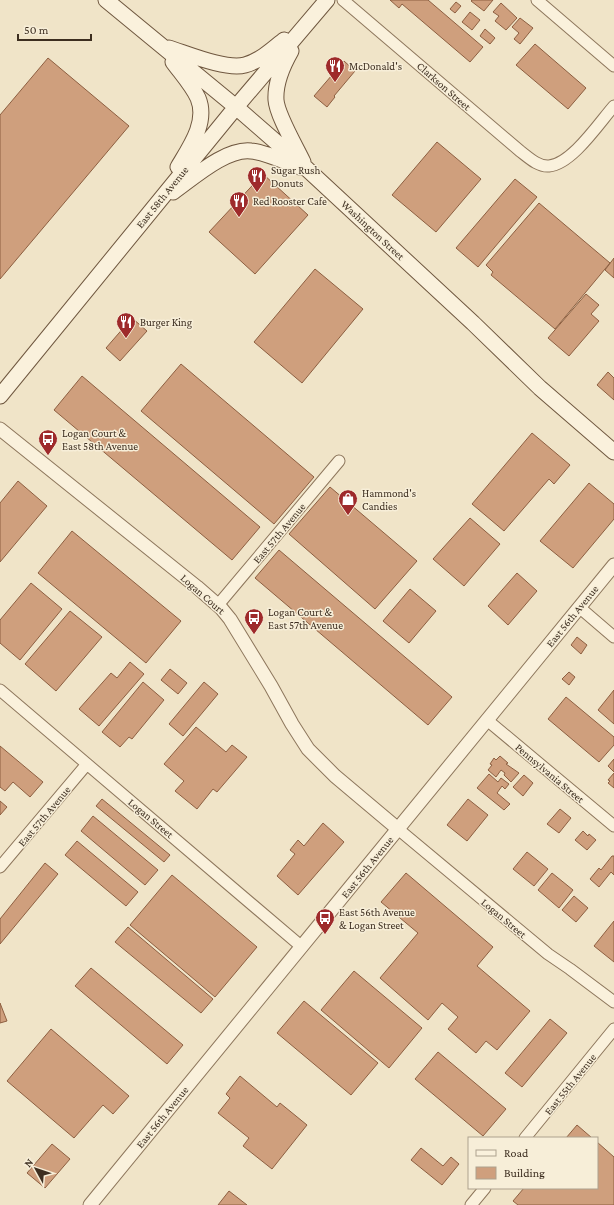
<svg xmlns="http://www.w3.org/2000/svg" width="614" height="1205" font-family="'Crimson Pro',serif">
<style>
.building{fill:#cf9f7d;stroke:#8d5f41}
.lines{fill:none;stroke-linecap:round;stroke-linejoin:round}
.minor-casing{stroke:#8d765c;stroke-width:13}
.tertiary-casing{stroke:#8d765c;stroke-width:15}
.secondary-casing{stroke:#6f573f;stroke-width:17}
.minor{stroke:#faf1dc;stroke-width:11}
.tertiary{stroke:#faf1dc;stroke-width:13}
.secondary{stroke:#faf1dc;stroke-width:15}
.labels{text-anchor:middle;dominant-baseline:central;stroke-width:3;stroke-linejoin:round;paint-order:stroke}
.poi-label{font-size:11px;fill:#3d2e20;stroke:#f7eed8;text-anchor:start}
.street-label{font-size:11px;fill:#3d2e20;stroke:#f7eed8}
</style>
<rect width="100%" height="100%" fill="#f0e4c8"/>
<!-- building -->
<path class="building" d="M390,0h38l55,47 -13,15 -68,-58 -3,4z
M472,0h21l-9,11 -13,-10z
M456,2l5,4 -6,7 -5,-4z
M501,3l16,15 -11,12 -11,-9 4,-5 -6,-4z
M470,12l10,8 -8,10 -10,-8z
M520,18l13,10 -13,16 -6,-5 5,-6 -7,-6z
M485,29l10,9 -5,6 -10,-8z
M535,44l51,44 -18,21 -52,-44z
M48,58l81,68 -129,153v-164z
M344,61l11,10 -21,25 1,1 -8,10 -13,-11z
M437,142l44,37 -45,53 -44,-37z
M263,174l45,41 -53,59 -46,-42z
M515,179l22,18 -59,70 -22,-19z
M539,203l71,60 -55,66 -64,-54 2,-3 -7,-7z
M614,258v20l-9,-8z
M315,269l48,40 -61,74 -48,-41z
M586,294l13,11 -8,9 8,7 -30,35 -21,-18z
M132,318l15,13 -27,30 -14,-13z
M181,364l133,113 -40,47 -133,-113z
M608,372l6,6v22l-17,-15z
M82,376l178,151 -28,33 -178,-150z
M532,433l38,32 -16,19 -5,-5 -45,52 -32,-27z
M18,481l29,25 -47,56v-59z
M589,483l25,21v15l-41,49 -33,-27z
M330,487l87,74 -42,48 -86,-75z
M470,518l30,26 -36,42 -31,-27z
M72,531l109,90 -35,42 -108,-90z
M279,550l173,147 -24,28 -173,-147z
M517,573l20,18 -29,34 -20,-19z
M31,583l31,26 -42,51 -20,-17v-23z
M410,589l26,22 -27,32 -26,-22z
M70,611l32,26 -46,54 -31,-27z
M577,637l10,8 -6,9 -10,-9z
M130,662l14,12 -45,52 -20,-17 32,-36 6,5z
M170,669l17,14 -9,11 -17,-14z
M569,672l6,5 -6,8 -7,-6z
M143,682l21,18 -32,39 -3,-2 -9,10 -18,-15z
M204,682l14,12 -35,42 -14,-12z
M614,690v34l-16,-14z
M566,697l48,40v8l-15,17 -51,-43z
M196,727l30,25 6,-7 15,12 -30,35 -4,-3 -16,20 -22,-18 9,-10 -20,-17z
M0,746l43,36 -13,15 -17,-15 -8,9 -5,-4z
M500,756l8,7 -2,1 13,9 -8,9 -7,-7 1,-2 -4,-3 -5,7 -8,-7 4,-5 -2,-1 4,-6 2,2z
M614,759v13l-6,-6z
M614,773v15l-6,-5 2,-2 -2,-1z
M489,774l9,8 3,-4 8,6 -4,5 -3,-3 -5,7 13,11 -6,6 -27,-22z
M524,775l9,8 -10,13 -10,-9z
M102,799l68,56 -6,7 -68,-56z
M468,799l20,16 -21,26 -20,-16z
M0,801l7,6 -7,8z
M560,809l11,9 -12,15 -12,-9z
M93,816l65,54 -13,15 -64,-54z
M323,823l21,19 -46,53 -21,-19 18,-22 -5,-4 8,-10 6,6z
M583,831l5,5 1,-2 7,6 -9,10 -12,-10z
M77,841l61,51 -12,14 -61,-51z
M527,852l21,17 -14,17 -21,-17z
M612,856h2v19l-3,-3 -12,15 -9,-8 9,-11 2,2z
M45,863l13,11 -58,70v-25z
M406,873l87,74 -16,19 53,45 -33,39 -11,-9 -10,12 -28,-24 10,-12 -16,-14 -14,17 -48,-42 38,-45 -37,-31z
M552,873l21,17 -14,18 -21,-18z
M172,875l85,72 -42,50 -85,-72z
M574,896l14,12 -12,14 -14,-12z
M614,921v41l-20,-16z
M128,927l85,72 -12,14 -86,-71z
M91,968l92,77 -16,19 -92,-78z
M354,971l68,57 -33,40 -68,-58z
M304,1001l74,62 -27,32 -74,-62z
M0,1003l7,18 -7,2z
M550,1019l17,14 -45,54 -17,-14z
M51,1029l78,67 -16,18 -10,-9 -29,33 -67,-57z
M438,1052l68,57 -23,27 -68,-57z
M240,1076l37,31 3,-4 27,22 -35,44 -29,-23 6,-8 -31,-25 12,-15 -4,-4z
M577,1125l15,13h-26z
M597,1142l17,15v48h-96l-5,-4 11,-13h73z
M52,1144l18,15 -25,29 -18,-15z
M421,1148l22,18 8,-9 8,7 -17,21 -31,-25z
M229,1191l18,14h-29z"/>
<g class="lines">
<!-- minor casing -->
<g class="minor-casing">
<path id="minor" d="M343,0l177,151c8,6 18,16 29,15 23,-2 50,-43 65,-60
M537,0l77,66
M218,605l121,-144
M579,607l35,30
M0,690l302,257
M487,720l127,106
M398,829l150,125 22,15 44,33
M0,867l87,-103
M525,1138l89,-109
M471,1205l14,-17"/>
</g>
<!-- tertiary casing -->
<g class="tertiary-casing">
<path id="tertiary" d="M0,429l197,158 24,21 9,11 41,67 21,38 16,25 27,27 63,53
M90,1205l524,-640"/>
</g>
<!-- secondary casing -->
<g class="secondary-casing">
<path id="secondary" d="M106,0l130,107 71,62 166,154 67,65 74,64
M169,48c19,6 57,22 76,17 15,-4 28,-16 39,-25
M291,51c-8,14 -16,32 -15,49 1,15 20,47 27,62
M173,62c8,11 19,23 25,36 10,24 -8,49 -20,69
M173,192c20,-14 53,-44 78,-41 14,1 35,11 49,16
M0,396l236,-289 91,-107"/>
</g>
<!-- minor -->
<use href="#minor" class="minor"/>
<!-- tertiary -->
<use href="#tertiary" class="tertiary"/>
<!-- secondary -->
<use href="#secondary" class="secondary"/>
</g>
<!-- icons -->
<defs>
<g id="restaurant-pin" transform="scale(1)"><path d="M0 17L-7.5 6A9.5 9.5 0 1 1 7.5 6Z" fill="#9e2a2b" stroke="#f7eed8"/><path d="M-5-6h1v4h1v-4h1v4h1v-4h1v5L-1.5 .5V6h-2V.5L-5-1ZM5-6V6H3V1.5H1.5Q1.5-4 5-6Z" fill="#fff"/></g>
<g id="bus-pin" transform="scale(1)"><path d="M0 17L-7.5 6A9.5 9.5 0 1 1 7.5 6Z" fill="#9e2a2b" stroke="#f7eed8"/><path d="M-5-6H5V4H4V6H2V4H-2V6H-4V4H-5ZM-3.5-4V0h7V-4ZM-3.5 1.2v1.5H-2V1.2ZM2 1.2v1.5H3.5V1.2Z" fill="#fff"/></g>
<g id="shop-pin" transform="scale(1)"><path d="M0 17L-7.5 6A9.5 9.5 0 1 1 7.5 6Z" fill="#9e2a2b" stroke="#f7eed8"/><path d="M-5-2.5h2.3a2.7 3.5 0 0 1 5.4 0H5L5.5 6h-11ZM-1.5-2.5h3a1.5 2.3 0 0 0-3 0Z" fill="#fff"/></g>
</defs>
<g fill-rule="evenodd">
<use href="#restaurant-pin" x="335" y="66"/>
<use href="#restaurant-pin" x="257" y="176"/>
<use href="#restaurant-pin" x="239" y="201"/>
<use href="#restaurant-pin" x="126" y="322"/>
<use href="#bus-pin" x="48" y="439"/>
<use href="#shop-pin" x="348" y="499"/>
<use href="#bus-pin" x="254" y="618"/>
<use href="#bus-pin" x="325" y="918"/>
</g>
<g class="labels">
<!-- poi labels -->
<g class="poi-label">
<text x="349" y="66">McDonald's</text>
<text x="271" y="170">Sugar Rush<tspan x="271" dy="13">Donuts</tspan></text>
<text x="253" y="201">Red Rooster Cafe</text>
<text x="140" y="322">Burger King</text>
<text x="62" y="433">Logan Court &amp;<tspan x="62" dy="13">East 58th Avenue</tspan></text>
<text x="362" y="493">Hammond's<tspan x="362" dy="13">Candies</tspan></text>
<text x="268" y="612">Logan Court &amp;<tspan x="268" dy="13">East 57th Avenue</tspan></text>
<text x="339" y="912">East 56th Avenue<tspan x="339" dy="13">&amp; Logan Street</tspan></text>
</g>
<!-- street labels -->
<g class="street-label">
<text transform="translate(444 86) rotate(41)">Clarkson Street</text>
<text transform="translate(162 197) rotate(-51)">East 58th Avenue</text>
<text transform="translate(373 230) rotate(43)">Washington Street</text>
<text transform="translate(279 533) rotate(-50)">East 57th Avenue</text>
<text transform="translate(203 594) rotate(41)">Logan Court</text>
<text transform="translate(572 616) rotate(-51)">East 56th Avenue</text>
<text transform="translate(550 773) rotate(40)">Pennsylvania Street</text>
<text transform="translate(44 816) rotate(-50)">East 57th Avenue</text>
<text transform="translate(151 818) rotate(40)">Logan Street</text>
<text transform="translate(367 867) rotate(-51)">East 56th Avenue</text>
<text transform="translate(504 918) rotate(40)">Logan Street</text>
<text transform="translate(570 1084) rotate(-51)">East 55th Avenue</text>
<text transform="translate(162 1117) rotate(-51)">East 56th Avenue</text>
</g>
</g>
<!-- legend -->
<rect x="468" y="1137" width="130" height="52" fill="#f7eed8" stroke="#ada18e"/>
<rect x="476" y="1150" width="20" height="6" fill="#faf1dc" stroke="#ada18e"/>
<text x="504" y="1157" font-size="12" fill="#3d2e20">Road</text>
<rect x="476" y="1167" width="20" height="12" fill="#cf9f7d" stroke="#ada18e"/>
<text x="504" y="1177" font-size="12" fill="#3d2e20">Building</text>
<!-- north arrow -->
<g transform="translate(36 1169) rotate(310)" stroke="#f7eed8" stroke-width="3" paint-order="stroke">
<path d="M0-3L7 15L0 10L-7 15Z" fill="#3d2e20"/>
<text y="-6" font-size="11" font-weight="bold" text-anchor="middle" fill="#3d2e20">N</text>
</g>
<!-- scale -->
<path d="M18 34v6h73v-6" fill="none" stroke="#3d2e20" stroke-width="2"/>
<text x="24" y="34" font-size="12" fill="#3d2e20" stroke="#f7eed8" stroke-width="3" paint-order="stroke">50 m</text>
</svg>
